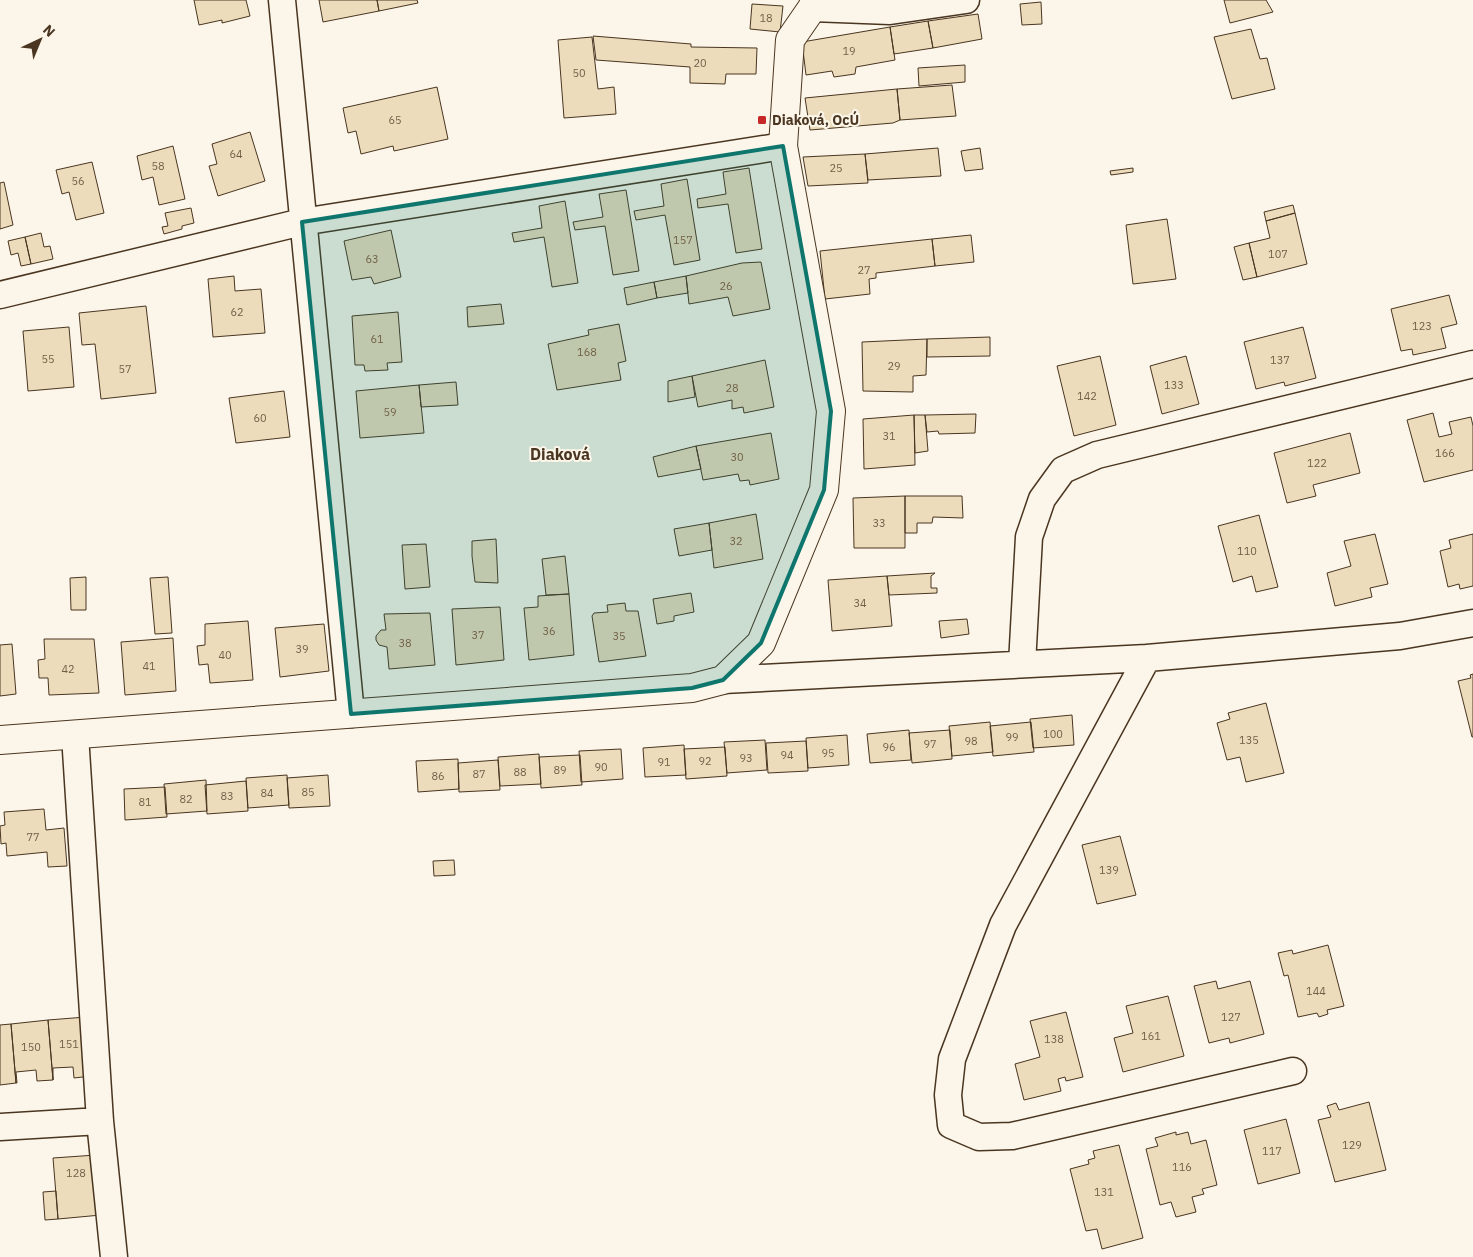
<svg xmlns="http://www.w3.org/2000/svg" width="1473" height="1257" font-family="'IBM Plex Sans',sans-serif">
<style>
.building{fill:#ecdcbc;stroke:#4a3520}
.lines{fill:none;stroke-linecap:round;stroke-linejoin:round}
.minor-casing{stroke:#4a3520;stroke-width:29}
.tertiary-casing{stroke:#4a3520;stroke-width:30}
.minor{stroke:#fbf6e9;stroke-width:26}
.tertiary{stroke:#fbf6e9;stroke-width:28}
.marked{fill:#0f766e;fill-opacity:0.2;stroke:#0f766e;stroke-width:4;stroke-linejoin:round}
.poi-dot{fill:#c62828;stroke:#fbf6e9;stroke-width:2}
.labels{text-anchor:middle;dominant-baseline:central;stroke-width:4;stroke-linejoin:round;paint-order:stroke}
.number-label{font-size:11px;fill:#725f47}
.poi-label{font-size:14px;font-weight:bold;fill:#4a3520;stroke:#fbf6e9;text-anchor:start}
.quarter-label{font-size:16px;font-weight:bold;fill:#4a3520;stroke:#fbf6e9}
</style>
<rect width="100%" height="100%" fill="#fbf6e9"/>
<!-- building -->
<path class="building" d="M194,0h52l4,16 -28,7v-3l-23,5z
M319,0h58l2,11 -56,11z
M377,0h40l1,3 -39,8z
M1224,0h42l7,12 -43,11z
M1041,2l1,22 -20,1 -2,-21z
M752,4l31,2 -3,26 -30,-3z
M978,14l4,25 -49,9 -5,-27z
M928,21l5,27 -39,6 -4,-27z
M890,27l5,33 -39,7 -1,7 -21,3 -2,-6 -26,4 -4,-33z
M1251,29l9,30 7,-1 8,31 -43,10 -18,-62z
M593,36l98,8v3l66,1 -1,26h-30l-1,10 -35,-1v-16l-94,-7z
M592,37l6,52 16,-2 2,27 -52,4 -6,-78z
M965,65v17l-46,4 -1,-18z
M952,85l4,31 -56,4 -3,-31z
M437,87l11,52 -54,12 -1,-5 -32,8 -5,-23 -8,2 -5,-25z
M897,89l3,31 -7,3 -83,7 -5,-32z
M250,132l15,49 -47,15 -9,-30 8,-2 -5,-20z
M173,146l12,53 -26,6 -6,-28 -11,3 -5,-24z
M938,148l3,28 -73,4 -3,-26z
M980,148l3,21 -18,2 -4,-20z
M865,154l3,29 -60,3 -5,-29z
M92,162l12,51 -28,7 -7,-28 -7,2 -6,-24z
M749,168l13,81 -26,4 -8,-49 -30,4 -1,-9 29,-5 -3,-22z
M1133,168v4l-22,3 -1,-4z
M687,179l13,81 -26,5 -9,-50 -29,5 -2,-9 30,-5 -3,-22z
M4,182l9,43 -13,4v-46z
M626,190l13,81 -26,4 -8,-49 -30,4 -2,-8 30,-5 -4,-23z
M565,201l13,82 -26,4 -8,-50 -30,5 -2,-9 30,-5 -3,-22z
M1293,205l2,8 -29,8 -2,-9z
M191,208l3,15 -12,3v3l-18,5 -2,-7 6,-1 -3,-13z
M1295,213l12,51 -50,13 -8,-34 21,-5 -4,-17z
M1167,219l9,60 -43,5 -7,-59z
M391,230l10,47 -27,7 -3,-7 -19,3 -8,-39z
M41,233l3,14 6,-1 3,13 -22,5 -6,-27z
M971,235l3,27 -39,4 -3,-27z
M25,237l6,27 -10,2 -3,-13 -7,2 -3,-14z
M932,239l3,27 -59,7v5l-7,1 1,15 -45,5 -5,-48z
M1249,243l8,34 -14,3 -9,-33z
M761,262l9,47 -37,7 -5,-19 -39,7 -3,-28 56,-13z
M234,276l1,15 26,-2 4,44 -52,4 -5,-58z
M686,276l2,17 -31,5 -3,-16z
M654,282l3,16 -30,7 -3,-17z
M1449,295l8,29 -16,4 5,20 -33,7 -1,-6 -11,2 -10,-42z
M501,304l3,20 -36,3 -1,-20z
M146,306l10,87 -55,6 -6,-55 -13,1 -3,-32z
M398,312l4,50 -15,1 1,7 -23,1 -1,-6h-9l-3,-49z
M619,324l7,37 -8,2 3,17 -64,10 -9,-46 41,-9 -1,-5z
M69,327l5,60 -46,4 -5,-60z
M1303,327l13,51 -31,8 -1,-4 -28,7 -12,-47z
M990,337v19l-63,1v-18z
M927,339l-1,36 -13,1v16l-50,-1 -1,-49z
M1100,356l16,69 -42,11 -17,-70z
M1186,356l13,48 -37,10 -12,-48z
M765,360l9,47 -30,6 -1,-6 -11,2v-9l-34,7 -6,-31z
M692,376l3,21 -27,5v-21z
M456,382l2,23 -37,2 -2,-22z
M419,385l5,48 -64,5 -4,-47z
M284,391l6,46 -54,6 -7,-45z
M1433,413l6,24 13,-3 -3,-12 22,-5 2,9v44l-49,12 -17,-62z
M976,414l-1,19 -36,1 -1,-3 -11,1 -2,-17z
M914,415l1,50 -51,4 -1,-50z
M914,415h11l3,36 -13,2z
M771,433l8,46 -29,6 -1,-5 -9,1 -2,-7 -35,6 -7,-34z
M1350,433l10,40 -47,12 3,11 -29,7 -13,-50z
M696,446l5,23 -43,8 -5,-20z
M905,496v52h-51l-1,-50z
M905,496h57l1,22 -30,-1 -1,6h-15v10h-12z
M756,514l7,45 -49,9 -5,-45z
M1259,515l19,72 -22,5 -4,-16 -19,6 -15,-56z
M709,523l3,27 -33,6 -5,-27z
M1375,534l13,50 -18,4 2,9 -37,9 -8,-33 24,-7 -7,-25z
M1473,534v52l-13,3 -1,-5 -11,3 -8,-36 11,-3 -2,-8z
M496,539l2,44 -23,-1 -3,-26v-15z
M426,544l4,43 -25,2 -3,-44z
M565,556l4,38 -23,1 -4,-36z
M935,573l-4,3v12h6v5l-48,2 -2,-19z
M887,576l5,50 -60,5 -4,-51z
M86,577v33h-15l-1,-32z
M168,577l4,56 -17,1 -5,-56z
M691,593l3,19 -20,4v5l-17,3 -4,-25z
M569,594l5,61 -45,5 -5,-52 14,-1v-11z
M625,603l1,8h12l8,45 -47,6 -7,-46 2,-3 14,-1 -1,-7z
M500,607l4,53 -48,5 -4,-56z
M430,613l5,52 -46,4 -2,-22 -8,-2 -3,-5v-4l5,-6h5l-2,-16z
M967,619l2,15 -28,4 -2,-17z
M248,621l5,59 -43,3 -2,-19 -9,1 -2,-19 8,-1v-21z
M324,624l5,47 -49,6 -5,-49z
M173,638l3,53 -51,4 -4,-53z
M44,639h50l5,54 -50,2 -1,-17h-9l-1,-18 7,-1z
M12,644l4,50 -16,2v-51z
M1473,674v63h-1l-14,-56 13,-3 -1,-3z
M1266,703l18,70 -38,9 -6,-25 -13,3 -10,-37 13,-4 -2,-6z
M1072,715l2,30 -41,3 -3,-29z
M990,722l3,30 -41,4 -3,-30z
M1031,722l3,30 -41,4 -3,-30z
M909,730l2,30 -41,3 -3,-29z
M950,730l2,29 -40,4 -3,-30z
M847,735l2,30 -41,3 -2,-30z
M765,740l2,30 -40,3 -3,-31z
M806,741l2,30 -40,2 -2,-30z
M684,745l2,30 -41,2 -2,-29z
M725,747l2,29 -41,3 -2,-30z
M621,749l2,30 -42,3 -2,-31z
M539,754l2,30 -41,2 -2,-29z
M580,755l2,30 -41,3 -2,-31z
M458,759l1,30 -41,3 -2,-31z
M498,760l2,30 -41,2 -1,-29z
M287,775l2,30 -41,3 -2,-30z
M328,775l2,31 -41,2 -2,-30z
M206,780l1,31 -41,3 -2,-30z
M246,781l2,30 -41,3 -2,-29z
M165,787l2,30 -42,3 -1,-31z
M44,809l2,21 18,-2 3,38 -19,1 -1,-15 -40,4 -1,-13 -5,1 -1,-18 5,-1 -1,-13z
M1120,836l16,59 -39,9 -15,-59z
M454,860l1,15 -21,1 -1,-15z
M1328,945l16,61 -17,4 1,4 -9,3 -2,-4 -19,4 -10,-42 -4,1 -6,-23 14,-3 1,4z
M1216,981l2,8 32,-8 14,53 -34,9 -1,-5 -20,5 -15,-57z
M1168,996l16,60 -61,16 -9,-34 19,-5 -7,-27z
M1066,1012l17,65 -17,4 -1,-4 -7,2 3,12 -37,9 -9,-36 25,-7 -10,-36z
M86,1017l5,59 -17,2 -1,-11 -20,1v12l-5,-60z
M48,1020l5,60 -16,1 -1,-11 -20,2 1,11h-1l-5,-59z
M11,1024l5,59 -16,2v-60z
M1369,1102l17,68 -51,12 -17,-62 13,-3 -4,-11 9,-3 3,7z
M1286,1119l14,54 -42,11 -14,-54z
M1176,1132v3l12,-3 3,12 15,-4 11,45 -15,4 2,5 -12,3 4,15 -20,5 -5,-15 -11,3 -14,-56 12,-3 -3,-8z
M1119,1145l24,93 -41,11 -5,-20 -11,2 -16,-62 19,-5 -1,-4 7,-2 -2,-7z
M96,1155l5,60 -43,4 -5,-61z
M56,1191l2,28 -13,1 -2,-28z"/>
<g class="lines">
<!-- minor casing -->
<g class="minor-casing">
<path id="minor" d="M282,0l69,714
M812,8l78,3 76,-11
M0,295l302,-73 481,-76
M1022,664l7,-127 13,-38 21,-29 34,-15 376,-91
M723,680l424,-22
M75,735l25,386 14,136
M1293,1071l-281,65 -33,1 -28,-12 -3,-30 4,-36 51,-134 144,-267 253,-22 73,-13
M0,1127l100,-6"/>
</g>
<!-- tertiary casing -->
<g class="tertiary-casing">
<path id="tertiary" d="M0,740l692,-52 31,-8 38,-37 63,-153 7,-79 -48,-265 7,-106 22,-32 3,-8"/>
</g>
<!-- minor -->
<use href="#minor" class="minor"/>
<!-- tertiary -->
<use href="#tertiary" class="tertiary"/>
</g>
<!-- marked area -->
<path class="marked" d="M783,146l48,265 -7,79 -63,153 -38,37 -31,8 -341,26 -49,-492z"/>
<!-- markers -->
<rect class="poi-dot" x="757" y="115" width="10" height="10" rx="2.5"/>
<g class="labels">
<!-- number labels -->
<g class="number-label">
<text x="766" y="18">18</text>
<text x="849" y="51">19</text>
<text x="700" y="63">20</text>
<text x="579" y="73">50</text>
<text x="395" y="120">65</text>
<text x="236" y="154">64</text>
<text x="158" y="166">58</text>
<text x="836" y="168">25</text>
<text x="78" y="181">56</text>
<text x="683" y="240">157</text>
<text x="1278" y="254">107</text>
<text x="372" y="259">63</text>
<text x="864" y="270">27</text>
<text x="726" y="286">26</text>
<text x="237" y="312">62</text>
<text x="1422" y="326">123</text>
<text x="377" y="339">61</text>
<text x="587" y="352">168</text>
<text x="48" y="359">55</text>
<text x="1280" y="360">137</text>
<text x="894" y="366">29</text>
<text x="125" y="369">57</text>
<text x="1174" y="385">133</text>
<text x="732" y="388">28</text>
<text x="1087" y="396">142</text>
<text x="390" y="412">59</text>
<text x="260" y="418">60</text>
<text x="889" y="436">31</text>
<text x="1445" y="453">166</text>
<text x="737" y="457">30</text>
<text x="1317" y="463">122</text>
<text x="879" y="523">33</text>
<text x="736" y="541">32</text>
<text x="1247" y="551">110</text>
<text x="860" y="603">34</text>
<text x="549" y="631">36</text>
<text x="478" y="635">37</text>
<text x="619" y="636">35</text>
<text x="405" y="643">38</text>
<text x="302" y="649">39</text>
<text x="225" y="655">40</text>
<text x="149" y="666">41</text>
<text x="68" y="669">42</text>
<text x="1053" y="734">100</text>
<text x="1012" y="737">99</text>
<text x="1249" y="740">135</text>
<text x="971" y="741">98</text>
<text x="930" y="744">97</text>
<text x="889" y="747">96</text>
<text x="828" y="753">95</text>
<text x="787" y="755">94</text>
<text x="746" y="758">93</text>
<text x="705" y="761">92</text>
<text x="664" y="762">91</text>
<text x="601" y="767">90</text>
<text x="560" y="770">89</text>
<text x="520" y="772">88</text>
<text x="479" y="774">87</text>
<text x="438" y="776">86</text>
<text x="308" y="792">85</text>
<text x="267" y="793">84</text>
<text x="227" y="796">83</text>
<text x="186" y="799">82</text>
<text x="145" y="802">81</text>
<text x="33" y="837">77</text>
<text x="1109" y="870">139</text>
<text x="1316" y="991">144</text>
<text x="1231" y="1017">127</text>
<text x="1151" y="1036">161</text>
<text x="1054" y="1039">138</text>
<text x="69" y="1044">151</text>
<text x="31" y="1047">150</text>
<text x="1352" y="1145">129</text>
<text x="1272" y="1151">117</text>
<text x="1182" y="1167">116</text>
<text x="76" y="1173">128</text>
<text x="1104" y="1192">131</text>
</g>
<!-- poi labels -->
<g class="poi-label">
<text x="772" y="120">Diaková, OcÚ</text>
</g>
<!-- quarter labels -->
<g class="quarter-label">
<text x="560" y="454">Diaková</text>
</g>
</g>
<!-- north arrow -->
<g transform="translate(40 40) rotate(44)" stroke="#fbf6e9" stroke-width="4" paint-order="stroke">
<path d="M0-4L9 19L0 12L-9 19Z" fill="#4a3520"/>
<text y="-8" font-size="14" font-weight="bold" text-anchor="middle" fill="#4a3520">N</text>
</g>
</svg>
